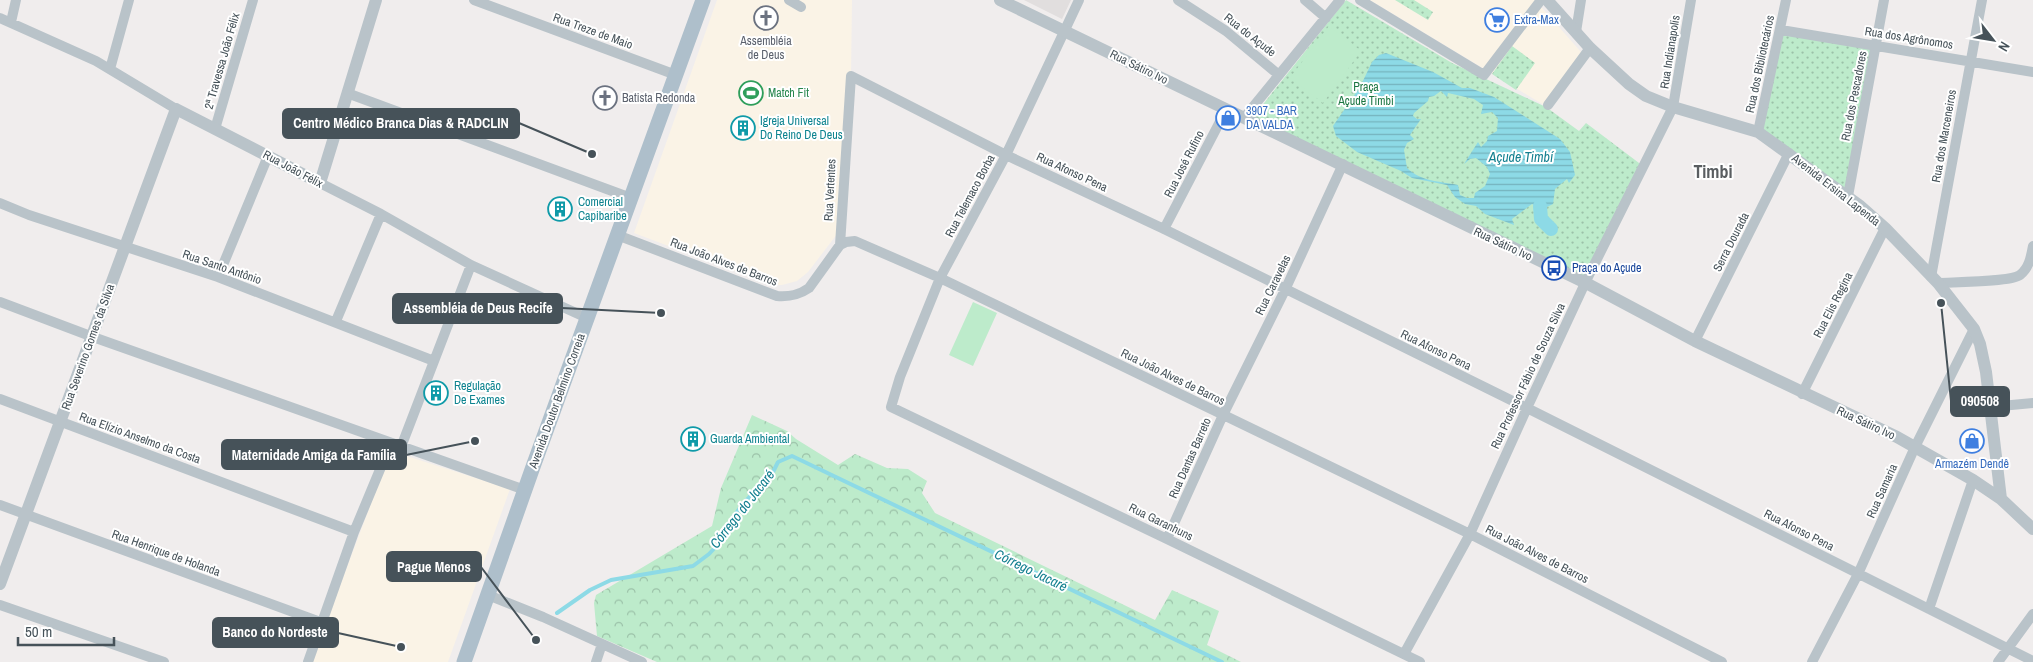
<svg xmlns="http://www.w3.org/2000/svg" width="2033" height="662" font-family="'Archivo Narrow',sans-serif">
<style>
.commercial{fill:#faf3e6}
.education{fill:#e1dede}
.grass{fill:url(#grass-dots)}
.forest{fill:url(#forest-crowns)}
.garden{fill:#bdebcb}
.water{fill:url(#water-rules);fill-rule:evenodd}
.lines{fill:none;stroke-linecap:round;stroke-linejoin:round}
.stream{stroke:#8ddae6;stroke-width:4}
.canal{stroke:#8ddae6;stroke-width:14}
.minor{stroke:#b9c3c9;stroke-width:10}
.tertiary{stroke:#b9c3c9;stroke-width:12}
.primary{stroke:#aebfcb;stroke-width:15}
.labels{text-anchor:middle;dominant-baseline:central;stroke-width:4;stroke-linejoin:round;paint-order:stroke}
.shop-label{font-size:12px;fill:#366cbe;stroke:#fff;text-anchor:start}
.street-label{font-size:12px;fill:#465259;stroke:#fff}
.worship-label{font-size:12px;fill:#5b616d;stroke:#fff}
.park-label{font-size:12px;fill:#1c7642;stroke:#fff}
.leisure-label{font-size:12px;fill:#27864d;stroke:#fff;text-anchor:start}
.culture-label{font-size:12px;fill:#0d838f;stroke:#fff;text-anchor:start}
.transit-label{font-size:12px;fill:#164399;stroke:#fff;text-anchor:start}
.water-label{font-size:14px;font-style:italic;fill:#148090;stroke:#fff}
.district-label{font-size:18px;font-weight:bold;fill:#5a5e61;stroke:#fff}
.leader{fill:none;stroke:#465259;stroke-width:2}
.callout-dot{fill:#465259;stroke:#fff;stroke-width:2}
.callout{fill:#465259;stroke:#465259;stroke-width:2}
.callout-label{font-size:14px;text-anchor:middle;font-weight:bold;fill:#fff}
</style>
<defs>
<pattern id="grass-dots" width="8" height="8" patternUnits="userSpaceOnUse" patternTransform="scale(1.25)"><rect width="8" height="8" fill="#bdebcb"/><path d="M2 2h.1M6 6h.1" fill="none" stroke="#9bc1a8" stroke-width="1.8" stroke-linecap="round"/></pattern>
<pattern id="forest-crowns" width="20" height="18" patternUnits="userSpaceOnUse" patternTransform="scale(1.25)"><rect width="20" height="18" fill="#bdebcb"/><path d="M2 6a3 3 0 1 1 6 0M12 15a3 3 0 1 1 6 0" fill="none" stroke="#9bc1a8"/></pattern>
<pattern id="water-rules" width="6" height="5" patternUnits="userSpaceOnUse" patternTransform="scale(1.25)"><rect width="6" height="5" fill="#8ddae6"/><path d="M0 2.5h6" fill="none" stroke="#75b3bd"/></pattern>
</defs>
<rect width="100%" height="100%" fill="#f0eded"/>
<!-- commercial -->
<path class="commercial" d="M717,0h135l-1,76 -10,153 -33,43 -11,9 -15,4h-10l-138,-52z
M1370,0h165l46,52 -37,53z
M391,451l119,38 -62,173h-137z"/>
<!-- education -->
<path class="education" d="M1024,0h47l-9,19z"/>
<!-- grass -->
<path class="grass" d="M1346,0l106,63 94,44 33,24 7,-8 57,43 -56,113 -334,-162z
M1395,0h19l19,12 -5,8z
M1781,30l95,15 -28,151 -90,-64z
M1512,46l23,17 -19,27 -24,-16z"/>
<!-- forest -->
<path class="forest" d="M752,415l35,16 9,8 42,26 17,-11 32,14 21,1 19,12 -5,12 13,20 220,107 17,-30 47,21 -12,34 34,17h-584l-60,-26 -3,-33 2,-8 116,-69 9,-38z"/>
<!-- garden -->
<path class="garden" d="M1329,26l32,25 -38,52 -33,-25z
M973,302l24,11 -24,53 -24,-11z"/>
<!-- water -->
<path class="water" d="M1386,53l47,19 29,16h8l24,9 30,19 36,23 10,13 5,23 -6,8 -2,-4 -12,10 -2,15 -10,5 -11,-5 -20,15 2,6 -29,-11 -9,-8 -11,-2 -10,-7 -8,-12 -35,-7 -11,-7 -44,-19 -21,-16 -3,-10 27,-39 12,-25 7,-7zM1441,91l6,6 1,-4 26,6 9,6 -2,9 11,-2 6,6 -1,13 -9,5 -1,5 -6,6 -3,-5 -14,22 6,-5 6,-1 11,9 3,7 -5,12 -10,7 -1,5h-7l-7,-3 -2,-10c-19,-4 -36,-3 -51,-17l-3,-18 3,-7 7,-4 -4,-4 11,-16h-4l-4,-3 1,-3 14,-12 1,-4 5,-1z"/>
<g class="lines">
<!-- stream -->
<path class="stream" d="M557,613l33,-23 21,-10 82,-14 16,-12 13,-14 9,-20 12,-16 12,-13 15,-13 8,-16 14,-6 430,206"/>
<!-- canal -->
<path class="canal" d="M1540,206l1,13 10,10"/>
<!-- minor -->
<path class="minor" d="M474,0l202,75
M789,0l12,7
M1079,0l-73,155 -66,123 -40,99 -9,30 276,132 253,123
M1178,0l48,31 53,44
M1305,0l21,18
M1360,0l124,75 57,-75
M0,18l96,43 80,48
M11,22l5,-22
M1781,30l252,42
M1576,32l5,-32
M110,69l19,-69
M347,93l284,105
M1548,105l42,-57
M1244,118l96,-118
M215,129l38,-129
M1758,132l28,-132
M320,183l61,31 90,51 116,53
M1848,196l36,-196
M0,203l29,12 189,62 216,84
M1164,229l62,-119
M617,235l160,61c13,1 22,-1 32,-8l31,-43 6,-3 9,-1 85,37 530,256 252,128
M840,245l11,-169 155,79 158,74 363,179 506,253
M218,277l50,-121
M1931,277l51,-277
M1938,283c15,-1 73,-1 82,-8 9,-7 11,-18 13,-29
M0,302l93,35 432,153
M336,321l45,-107
M1695,341l94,-188
M1802,394l83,-166
M0,399l354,133
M1990,407l43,-4
M401,447l70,-182
M0,505l323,118
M1167,539l56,-124 62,-125 58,-126
M488,595l55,22 99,45
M0,605l164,57
M1929,609l44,-129
M1404,654l66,-120 57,-126 60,-129 86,-172 18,-107
M308,662l46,-130 37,-89
M596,662l6,-18
M1812,662l46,-88 57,-127 59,-118
M1998,662l35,-48"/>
<!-- tertiary -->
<path class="tertiary" d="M1000,0l586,283 109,58 202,96 76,43 28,19 32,30
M1547,0l43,48 39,36 17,12 27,11 85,25 101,73 26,23 53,55 36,46 6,15 6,28 15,127
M0,584l176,-475 144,74 56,-183"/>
<!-- primary -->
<path class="primary" d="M464,662l70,-198 169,-464"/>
</g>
<!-- icons -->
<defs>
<g id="church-ring" transform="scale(1.25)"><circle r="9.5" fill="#fff" stroke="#6b7280" stroke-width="1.5"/><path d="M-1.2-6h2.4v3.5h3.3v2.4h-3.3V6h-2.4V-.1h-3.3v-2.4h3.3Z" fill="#6b7280"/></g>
<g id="supermarket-ring" transform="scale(1.25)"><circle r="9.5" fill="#fff" stroke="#3f7fe0" stroke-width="1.5"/><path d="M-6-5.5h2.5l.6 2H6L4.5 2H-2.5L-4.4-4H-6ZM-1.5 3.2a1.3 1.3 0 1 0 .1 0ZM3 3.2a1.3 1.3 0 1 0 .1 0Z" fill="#3f7fe0"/></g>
<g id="stadium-ring" transform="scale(1.25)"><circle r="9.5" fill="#fff" stroke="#2e9e5b" stroke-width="1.5"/><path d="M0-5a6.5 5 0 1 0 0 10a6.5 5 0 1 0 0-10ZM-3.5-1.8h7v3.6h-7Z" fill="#2e9e5b"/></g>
<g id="shop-ring" transform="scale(1.25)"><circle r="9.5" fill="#fff" stroke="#3f7fe0" stroke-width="1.5"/><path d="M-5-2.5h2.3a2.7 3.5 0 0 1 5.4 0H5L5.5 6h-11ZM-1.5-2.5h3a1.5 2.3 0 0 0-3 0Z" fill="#3f7fe0"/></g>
<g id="building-ring" transform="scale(1.25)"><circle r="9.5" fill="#fff" stroke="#0f9aa8" stroke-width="1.5"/><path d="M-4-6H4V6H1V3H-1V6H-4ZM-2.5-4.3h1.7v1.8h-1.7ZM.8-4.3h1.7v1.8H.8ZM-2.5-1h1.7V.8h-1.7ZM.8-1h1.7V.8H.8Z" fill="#0f9aa8"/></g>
<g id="bus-ring" transform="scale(1.25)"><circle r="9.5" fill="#fff" stroke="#1a4fb4" stroke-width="1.5"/><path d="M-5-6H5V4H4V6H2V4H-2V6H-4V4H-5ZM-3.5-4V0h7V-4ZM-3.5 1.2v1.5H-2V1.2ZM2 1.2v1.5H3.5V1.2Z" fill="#1a4fb4"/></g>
</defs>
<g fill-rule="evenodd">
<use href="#church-ring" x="766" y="18"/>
<use href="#supermarket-ring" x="1497" y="20"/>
<use href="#stadium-ring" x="751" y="93"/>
<use href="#church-ring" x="605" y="98"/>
<use href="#shop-ring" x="1228" y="118"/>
<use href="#building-ring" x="743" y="128"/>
<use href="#building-ring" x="560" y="209"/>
<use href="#bus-ring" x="1554" y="268"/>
<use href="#building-ring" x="436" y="393"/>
<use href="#building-ring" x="693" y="439"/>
<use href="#shop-ring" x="1972" y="441"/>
</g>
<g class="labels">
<!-- shop labels -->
<g class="shop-label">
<text x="1514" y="20">Extra-Max</text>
<text x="1246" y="111">3907 - BAR<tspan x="1246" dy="14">DA VALDA</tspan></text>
<text x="1972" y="464" text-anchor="middle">Armazém Dendê</text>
</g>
<!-- street labels -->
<g class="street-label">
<text transform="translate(593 31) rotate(20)">Rua Treze de Maio</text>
<text transform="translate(1250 35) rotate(38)">Rua do Açude</text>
<text transform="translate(1909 38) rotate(9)">Rua dos Agrônomos</text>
<text transform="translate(1670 52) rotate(-81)">Rua Indianapolis</text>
<text transform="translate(222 61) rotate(-74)">2ª Travessa João Félix</text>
<text transform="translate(1760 64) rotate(-78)">Rua dos Bibliotecários</text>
<text transform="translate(1139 67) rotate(26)">Rua Sátiro Ivo</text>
<text transform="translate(1854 96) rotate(-79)">Rua dos Pescadores</text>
<text transform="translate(1944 136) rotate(-80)">Rua dos Marceneiros</text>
<text transform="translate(1184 164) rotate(-63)">Rua José Rufino</text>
<text transform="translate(293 169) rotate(28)">Rua João Félix</text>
<text transform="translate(1072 172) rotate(25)">Rua Afonso Pena</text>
<text transform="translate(830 190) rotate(-87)">Rua Vertentes</text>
<text transform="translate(1836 190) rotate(38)">Avenida Ersina Lapenda</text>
<text transform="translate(970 196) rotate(-62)">Rua Telemaco Borba</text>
<text transform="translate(1731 242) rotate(-63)">Serra Dourada</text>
<text transform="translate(1503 244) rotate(25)">Rua Sátiro Ivo</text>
<text transform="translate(724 262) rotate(21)">Rua João Alves de Barros</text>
<text transform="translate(222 267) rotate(19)">Rua Santo Antônio</text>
<text transform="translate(1273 285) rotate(-64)">Rua Caravelas</text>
<text transform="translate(1833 305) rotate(-63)">Rua Elis Regina</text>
<text transform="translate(88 347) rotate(-70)">Rua Severino Gomes da Silva</text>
<text transform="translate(1436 350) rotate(26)">Rua Afonso Pena</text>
<text transform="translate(1528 376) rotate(-65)">Rua Professor Fábio de Souza Silva</text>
<text transform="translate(1173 377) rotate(26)">Rua João Alves de Barros</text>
<text transform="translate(557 401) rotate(-70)">Avenida Doutor Belmino Correia</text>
<text transform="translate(1866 423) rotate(25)">Rua Sátiro Ivo</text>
<text transform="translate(140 438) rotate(20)">Rua Elízio Anselmo da Costa</text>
<text transform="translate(1190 458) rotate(-66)">Rua Dantas Barreto</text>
<text transform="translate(1882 491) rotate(-66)">Rua Samaria</text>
<text transform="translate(1161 522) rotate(26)">Rua Garanhuns</text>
<text transform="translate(1799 530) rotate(27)">Rua Afonso Pena</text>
<text transform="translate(166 553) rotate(20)">Rua Henrique de Holanda</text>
<text transform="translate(1537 554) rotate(27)">Rua João Alves de Barros</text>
</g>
<!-- worship labels -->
<g class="worship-label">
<text x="766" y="41">Assembléia<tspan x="766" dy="14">de Deus</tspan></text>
<text x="622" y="98" text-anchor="start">Batista Redonda</text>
</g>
<!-- park labels -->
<g class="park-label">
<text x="1366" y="87">Praça<tspan x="1366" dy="14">Açude Timbi</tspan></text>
</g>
<!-- leisure labels -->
<g class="leisure-label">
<text x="768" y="93">Match Fit</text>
</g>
<!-- culture labels -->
<g class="culture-label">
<text x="760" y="121">Igreja Universal<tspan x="760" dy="14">Do Reino De Deus</tspan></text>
<text x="578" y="202">Comercial<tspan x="578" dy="14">Capibaribe</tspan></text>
<text x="454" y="386">Regulação<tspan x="454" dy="14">De Exames</tspan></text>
<text x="710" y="439">Guarda Ambiental</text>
</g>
<!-- transit labels -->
<g class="transit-label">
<text x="1572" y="268">Praça do Açude</text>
</g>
<!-- water labels -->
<g class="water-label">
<text x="1521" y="157">Açude Timbí</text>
<text transform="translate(742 509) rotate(-52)">Córrego do Jacaré</text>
<text transform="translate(1031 570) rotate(26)">Córrego Jacaré</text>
</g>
<!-- district labels -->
<g class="district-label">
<text x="1713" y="171">Timbi</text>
</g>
</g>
<!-- callouts -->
<path class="leader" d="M592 154L519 123M661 313L562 308M1941 303L1951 401M475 441L406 455M536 640L481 567M401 647L338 633"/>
<g class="callout-dot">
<circle cx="592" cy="154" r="5"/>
<circle cx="661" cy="313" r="5"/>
<circle cx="1941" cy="303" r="5"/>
<circle cx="475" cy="441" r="5"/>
<circle cx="536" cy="640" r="5"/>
<circle cx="401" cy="647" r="5"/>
</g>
<g class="callout">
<rect x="283" y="109" width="236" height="29" rx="5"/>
<rect x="393" y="294" width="169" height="29" rx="5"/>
<rect x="1951" y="387" width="58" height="29" rx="5"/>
<rect x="222" y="440" width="184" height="29" rx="5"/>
<rect x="387" y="552" width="94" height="29" rx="5"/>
<rect x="213" y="618" width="125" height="29" rx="5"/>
</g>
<g class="callout-label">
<text x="401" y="128">Centro Médico Branca Dias &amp; RADCLIN</text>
<text x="478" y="313">Assembléia de Deus Recife</text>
<text x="1980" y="406">090508</text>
<text x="314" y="460">Maternidade Amiga da Família</text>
<text x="434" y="572">Pague Menos</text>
<text x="275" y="637">Banco do Nordeste</text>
</g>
<!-- north arrow -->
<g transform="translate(1993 40) rotate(121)" stroke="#ffffff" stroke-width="4" paint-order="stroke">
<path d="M0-4L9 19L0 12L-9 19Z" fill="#465259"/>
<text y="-8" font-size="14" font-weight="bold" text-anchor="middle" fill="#465259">N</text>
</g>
<!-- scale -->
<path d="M18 637v8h96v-8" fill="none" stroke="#465259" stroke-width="2.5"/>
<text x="25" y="637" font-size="15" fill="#465259" stroke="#ffffff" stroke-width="4" paint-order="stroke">50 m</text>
</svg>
